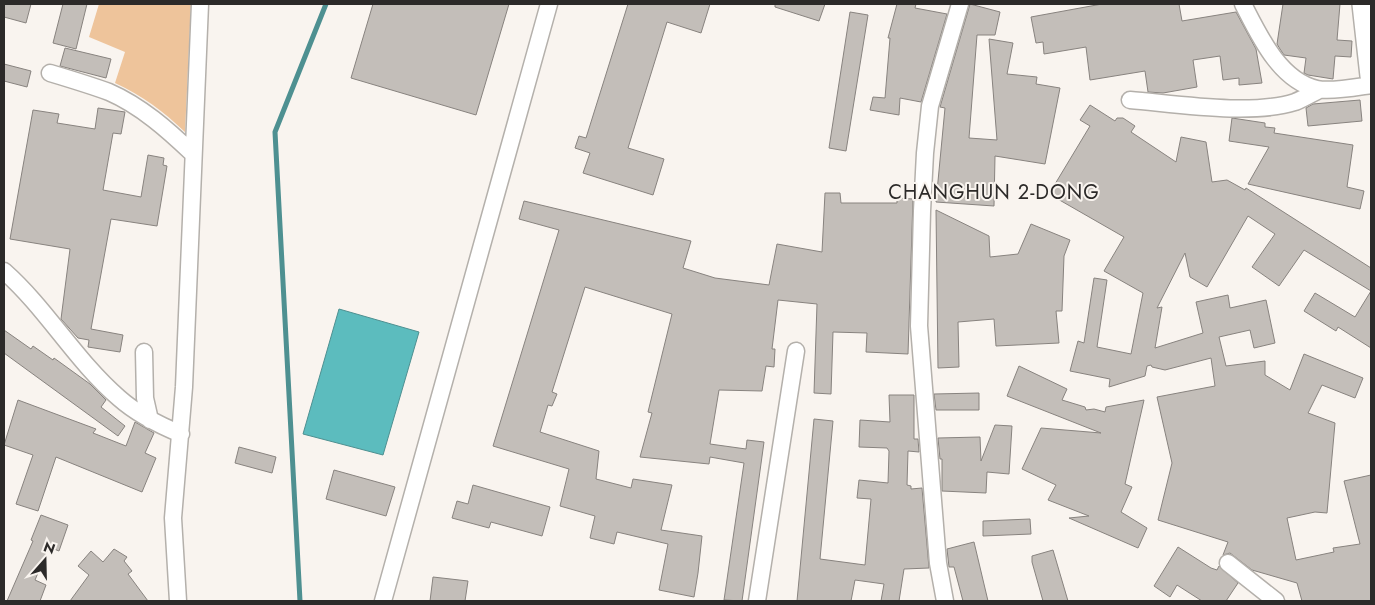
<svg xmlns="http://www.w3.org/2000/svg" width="1375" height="605" font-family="Jost,sans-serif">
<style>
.green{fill:#eec49b}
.water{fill:#5cbcbe;stroke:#4e9091}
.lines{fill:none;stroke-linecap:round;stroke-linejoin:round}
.stream{stroke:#4e9091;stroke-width:5}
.building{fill:#c3beb9;stroke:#88837f}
.minor-casing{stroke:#b4b0ab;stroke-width:19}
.tertiary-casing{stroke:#b4b0ab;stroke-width:24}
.minor{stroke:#fff;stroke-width:16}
.tertiary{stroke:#fff;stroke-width:21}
.labels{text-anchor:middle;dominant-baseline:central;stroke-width:4;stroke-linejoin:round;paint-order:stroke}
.quarter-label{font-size:20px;letter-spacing:1px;fill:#2c2a29;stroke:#f9f4ef}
</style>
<rect width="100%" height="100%" fill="#f9f4ef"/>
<!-- green -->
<path class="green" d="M99,4h92l-6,128c-22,-21 -42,-36 -70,-49l10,-31 -36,-15z"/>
<!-- water -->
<path class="water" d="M339,309l80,23 -36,123 -80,-21z"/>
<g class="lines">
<!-- stream -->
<path class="stream" d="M300,601l-25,-469 51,-128"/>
</g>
<!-- building -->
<path class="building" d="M4,4h27l-5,19 -22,-6z
M63,4h24l-11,45 -23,-6z
M373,4h136l-33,111 -125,-37z
M628,4h82l-9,29 -34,-11 -39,126 36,11 -11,36 -70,-22 7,-20 -15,-5 4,-12 7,2z
M775,4h50l-6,17 -44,-14z
M897,4h19l-1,4 32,6 -26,88 -21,-4 -1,17 -29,-5 3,-13 12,1 5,-60h-2z
M970,4l30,8 -5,23h-18l-8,103 28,2 -8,-101 24,4 -6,31 30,3 -1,7 24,4 -15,76 -50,-8 -1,50 -58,-4 9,-94 -5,-1z
M1102,4h77l3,17 54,-9 20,37 6,34 -23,2v-7l-16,2 -3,-24 -27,4 4,27 -34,6 -15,-1 -3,-21 -55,9 -4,-33 -42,7 -1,-12 -7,1 -5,-26z
M1283,4h57l-3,36 15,1 -1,16 -16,-1 -2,23 -25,-4 -4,-2 2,-15 -22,-3 -4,-6 -3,-5z
M850,12l18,3 -22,136 -17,-3z
M65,48l46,11 -5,19 -46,-12z
M4,64l27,7 -4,16 -23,-6z
M1360,100l2,21 -54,5 -2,-18 7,-4z
M1090,105l25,16 2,-3h6l12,8 -4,6 45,30 5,-25 25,5 6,40 15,-2 18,10 1,-2 125,80v80l-33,-21 -2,4 -32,-20 11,-18 40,24 16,-26 -67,-41 -25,36 -27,-19 23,-33 -27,-18 -41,71 -17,-10 -5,-24 -28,55 5,-1 -7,41 48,-15 -7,-31 32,-7 2,13 36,-8 9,43 -21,5 -4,-18 -31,7 7,29 39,-5v14l25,15 14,-36 59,24 -8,20 -33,-13 -14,28 27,10 -8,90 -12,-1 -28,6 9,42 38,-8 -1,-4 27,-4 -16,-63 27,-6v126h-69l-5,-18 -45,-13 -22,-17 -7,2 5,-13 -70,-22 14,-57 -15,-66 58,-11 -4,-28 -46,12 -13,-3 -1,-2 -4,1 -2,10 -36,11 1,-8 -40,-8 8,-30 6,2 10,-65 13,2 -10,67 34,7 12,-61 -39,-22 20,-34 -75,-43 41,-68 -10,-6z
M98,108l27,4 -4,22 -8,-1 -10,57 38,7 7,-42 16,3 -1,7 4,1 -10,60 -46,-7 -20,110 32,6 -3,17 -32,-5 1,-7 -11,-2 -17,-19 9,-70 -60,-10 23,-129 26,4 -2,9 38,6z
M1232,118l33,5v4l10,1 -1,5 79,12 -6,42 17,4 -4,18 -112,-25 21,-37 -40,-6z
M825,193h15l1,10h56v-5l16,1 -5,155 -42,-2 1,-19 -34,-1 -2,62 -17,-1 3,-89 -39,-4 -6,49h3l-1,18 -8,-1 -4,25 -43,-1 -9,54 36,5 1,-9 17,2 -22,159 -18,-1 20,-137 -34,-6 -1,7 -69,-7 12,-44 -4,-1 24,-98 -87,-27 -33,105 5,2 -5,12 -4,-1 -8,27 59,19 -3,28 35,9 2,-9 39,6 -11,45 41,6 -4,37 -4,24 -35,-7 9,-46 -51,-12 -3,12 -24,-6 5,-22 -35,-10 9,-37 -76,-23 66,-216 -40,-11 5,-18 167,40 -8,27 32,10 54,7 8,-41 45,8z
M936,210l53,26 1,21 28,-3 13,-30 39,16 -6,16 -2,55h-6l3,32 -63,3 -2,-27 -36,3 1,45 -21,1z
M4,330l27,19 2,-3 20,14 1,-2 36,26 16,16 -5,7 24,19 -7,10 -114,-83z
M1019,366l48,23 -5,11 23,7 1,3 8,-1 11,3 1,-5 38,-7 -19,84 7,3 -11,25 26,16 -9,20 -69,-30 20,-2 -41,-16 8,-15 -34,-16 19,-41 60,5 -94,-37z
M979,393v17h-43l-2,-16z
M889,395h25v44h4l1,13 -11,-1 -1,34 4,1v3l11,-1 7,80 -25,1 -5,32h-18l3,-17 -29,-4 -4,21h-54l17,-182 19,2 -13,138 45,6 6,-66 -14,-1 2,-18 29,3 1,-32 -2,-3 -28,-1 1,-27 30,2z
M18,400l78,29 -3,4 33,13 9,-24 19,11 -9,20 11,5 -14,34 -86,-35 -18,54 -22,-7 17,-49 -29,-10z
M995,425l17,1 -3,48 -22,-2 -1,21 -44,-2v-32h-2l-2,-21 42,-1 1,24z
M239,447l37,10 -4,16 -37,-10z
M334,470l61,17 -9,29 -60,-17z
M473,485l77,22 -8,29 -51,-14 -2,6 -37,-10 5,-17 11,3z
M41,515l27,10 -9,26 -10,-4 -14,33 11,5 -6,16h-33l26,-60 -2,-1z
M1030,519l1,15 -48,2v-15z
M974,542l14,59h-25l-9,-34h-5l-2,-18z
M1178,547l33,21 6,2 2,-4 19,17 -12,18h-24l-25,-16 -7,12 -16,-11z
M114,549l13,8 -3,4 8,10 -4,3 20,27h-78l19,-26 -11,-9 13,-15 12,11z
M1053,550l15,51h-25l-11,-39v-6z
M433,577l35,4 -3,20h-35z"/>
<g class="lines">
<!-- minor casing -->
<g class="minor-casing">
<path id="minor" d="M1243,4c16,31 36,76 74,85 14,3 40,-2 54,-4
M50,73c20,6 40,12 59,19 32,14 59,38 83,61
M1130,100c47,4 121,16 165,2 8,-3 16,-8 24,-12
M4,271c43,38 71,89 115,127 18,16 40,27 62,36
M144,352l1,46 5,22
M1228,563l48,38
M178,601l-5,-83 11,-131 16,-383
M383,601l166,-597
M757,601l39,-250
M945,601l-7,-38 -19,-237 3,-115 3,-58 5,-47 30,-102"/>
</g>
<!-- tertiary casing -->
<g class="tertiary-casing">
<path id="tertiary" d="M1363,4l8,72"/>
</g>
<!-- minor -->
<use href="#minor" class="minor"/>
<!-- tertiary -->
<use href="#tertiary" class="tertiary"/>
</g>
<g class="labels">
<!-- quarter labels -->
<g class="quarter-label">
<text x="994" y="192">CHANGHUN 2-DONG</text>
</g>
</g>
<!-- border -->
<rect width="1375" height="605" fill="none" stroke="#2c2a29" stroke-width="10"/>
<!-- north arrow -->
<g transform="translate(45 560) rotate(20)" stroke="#f9f4ef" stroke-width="4" paint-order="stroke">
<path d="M0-4L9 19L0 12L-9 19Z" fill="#2c2a29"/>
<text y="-8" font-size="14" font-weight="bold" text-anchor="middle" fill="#2c2a29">N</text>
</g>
</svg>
